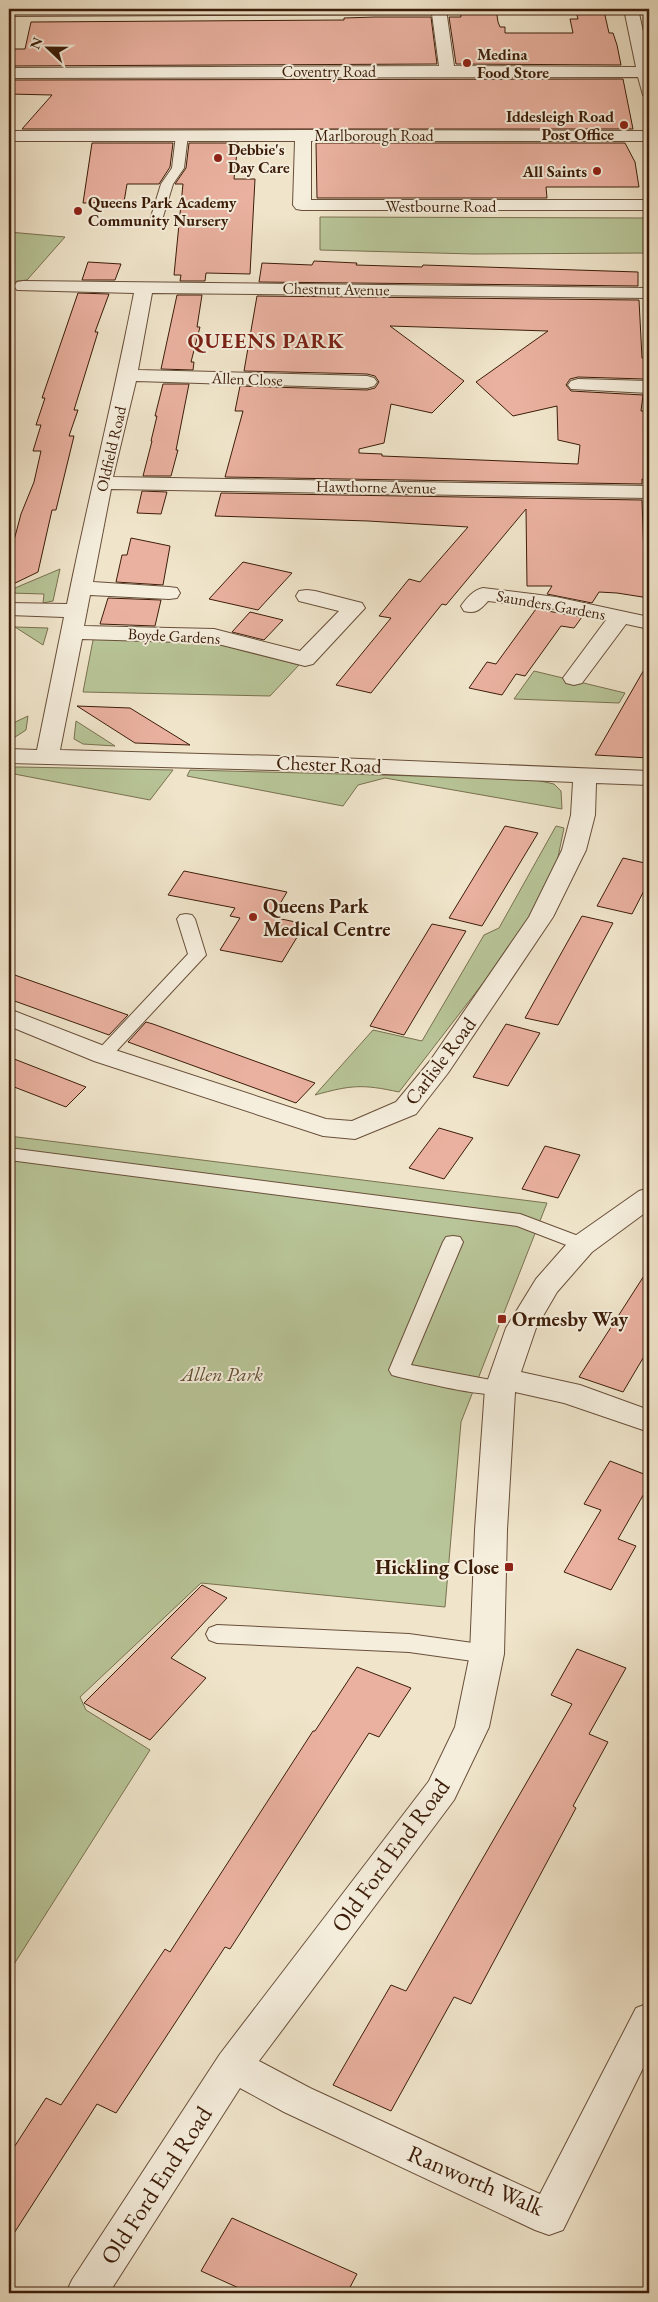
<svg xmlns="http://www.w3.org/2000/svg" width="658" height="2302" font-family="'EB Garamond',serif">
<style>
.green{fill:#b8c598;stroke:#7a7150}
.building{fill:#eab1a0;stroke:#3c1d09;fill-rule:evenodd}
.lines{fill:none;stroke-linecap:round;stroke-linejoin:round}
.service-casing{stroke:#694f3a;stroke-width:2}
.minor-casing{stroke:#694f3a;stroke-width:2}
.service{fill:#f5eedd;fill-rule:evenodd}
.minor{fill:#f5eedd;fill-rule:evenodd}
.poi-dot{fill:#8f2418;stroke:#f5eedd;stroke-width:2}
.labels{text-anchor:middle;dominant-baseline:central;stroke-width:4;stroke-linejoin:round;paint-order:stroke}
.far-poi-label{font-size:16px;font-weight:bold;fill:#3c1d09;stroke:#f5eedd;text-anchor:start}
.far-street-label{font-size:16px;fill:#3c1d09;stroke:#f5eedd}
.street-label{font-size:20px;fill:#3c1d09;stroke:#f5eedd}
.poi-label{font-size:20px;font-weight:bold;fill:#3c1d09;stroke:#f5eedd;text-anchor:start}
.park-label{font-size:20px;font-style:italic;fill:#614f34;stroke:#f5eedd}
.far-district-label{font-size:21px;font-weight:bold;letter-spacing:1px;fill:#7a1f14;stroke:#f5eedd}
.near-street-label{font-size:24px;fill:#3c1d09;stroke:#f5eedd}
</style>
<rect width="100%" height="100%" fill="#f0e5cb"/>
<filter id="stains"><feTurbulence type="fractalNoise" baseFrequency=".004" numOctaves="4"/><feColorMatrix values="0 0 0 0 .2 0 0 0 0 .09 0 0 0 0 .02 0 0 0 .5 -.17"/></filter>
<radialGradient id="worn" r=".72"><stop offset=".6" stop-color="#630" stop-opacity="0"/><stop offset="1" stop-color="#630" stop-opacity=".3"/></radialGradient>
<!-- green -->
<path class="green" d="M320,217l329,1v35l-175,1 -154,-4z
M9,232l56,5 -38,43 -18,2z
M60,569l-7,32 -10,2 1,-9 -35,-1v-5h6z
M15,627l33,1 -5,17z
M94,635l115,5 90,25 -29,31 -187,-4z
M534,671l91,22 -6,10 -105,-4z
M28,716l-2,14 -17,11v-16z
M76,721l39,25 -32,-2 -9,-5z
M9,767h10l154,3 -23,30 -141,-27z
M190,770l341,9 23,5 7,7 1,18 -177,-31 -27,7 -15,21 -156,-30z
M556,826l8,2 -7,34 -17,44 -26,37 -115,149c-37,-8 -48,-7 -84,3l58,-65 49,11 62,-106 15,-7z
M9,1136l538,67 -86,219 -16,185 -244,-24 -121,114 6,13 64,40 -141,222z"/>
<!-- building -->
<path class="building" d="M460,9h36l2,13 2,5h5v6h68l-3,-14h8l-2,-8h28l5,22h4l4,12 4,20 -165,-1 -7,-47h12z
M375,17h56l6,47 -428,2v-17h16l6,-27 313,-2v-2z
M623,79l10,50h-611l30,-34 -43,-1v-14z
M92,143h81l-3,24 -11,17h-32l-3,18 -41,1z
M189,143h49l-4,36h21l-5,95 -44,-1 -1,8h-25l1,-6h-7l9,-91h-8l11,-16z
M316,143h309l10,19 4,25h-93l1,11h-230z
M314,261l43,2 -1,2 66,2 1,-2 215,7v14l-379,-4 3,-19 50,2z
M88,262l33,2 -6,16h-33z
M78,293l31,1 -14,38h3l-24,78h4l-9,26h5l-18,74h-4l-14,62 -29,14v-27l12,-45 13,-32 7,-31h-8l8,-26h-5l9,-27h-3z
M177,295h25l-5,32h3l-9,35h3l-1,8 -32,-1z
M257,296l382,4 3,58h4l-2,21 -66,-2 -8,2 -4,6 5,6 72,4 -2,16h4l3,68h-6v5l-417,-7 18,-66h-8l5,-25 127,4 8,-2 4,-6 -4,-6 -8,-2 -123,-3zM390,326l158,5 -72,51 37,34 44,-10 1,34 22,5 -2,19 -196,-8v-2l-23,-1v-4l25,-6 7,-39 41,9 32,-32z
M163,384h26l-13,66h2l-7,26h-28l9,-35h-1l6,-25h-2z
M142,491l25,1 -6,22 -24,-1z
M221,493l421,7 2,58h5v40l-32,-5 -18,-1 -7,11 -45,-9 5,-8h-25l-1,-77 -80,96 -4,-1 -71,89 -35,-8 55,-67 -12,-2 30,-37 11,3 48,-55 -100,-6 -153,-5z
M131,538l39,8 -7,39 -47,-3 6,-27h5z
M243,562l49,11 -34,37 -49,-11z
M108,598l53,2 -6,26 -55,-2z
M536,609l46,8 -8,11 -13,-2 -36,50 -9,-2 -14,21 -33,-7 18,-26 9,2z
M250,612l33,8 -19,20 -32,-8z
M649,661v97l-54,-3z
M77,706l53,2 60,37 -55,-2z
M505,826l33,7 -56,93 -33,-8z
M623,858l26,6v17l-17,33 -35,-8z
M184,871l103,21 -15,25 33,7 -23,38 -62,-12 20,-32 -10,-2 5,-8 -67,-13z
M582,916l31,7 -55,102 -33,-7z
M432,924l34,7 -62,104 -34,-9z
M9,973l119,42 -19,20 -100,-36z
M146,1022l7,2 162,59 -19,20 -168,-61z
M506,1024l34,9 -32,53 -35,-9z
M9,1057l77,30 -20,20 -57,-22z
M439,1128l34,10 -29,41 -35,-11z
M545,1146l35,9 -22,43 -36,-9z
M649,1268v80l-26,44 -44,-15z
M610,1461l39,15v9l-31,54 18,7 -25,44 -47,-18 37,-62 -17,-6z
M202,1585l25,13 -56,60 35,20 -56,62 -66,-37z
M577,1649l49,19 -37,66 19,8 -35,64 3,2 -105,196 -17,-7 -63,114 -58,-26 58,-100 15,6 166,-287 -21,-9z
M357,1667l54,21 -32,49 -10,-4 -139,216 -5,-2 -109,166 -19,-9 -88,137v-86l37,-57 15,7 104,-156 5,3 143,-221h2z
M232,2218l125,56 -10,19h-97l-49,-22z"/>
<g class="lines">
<!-- service casing -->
<g class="service-casing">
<path id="service" d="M182,132l6,3 -4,33 -11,16 -11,36 -2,2h-8l-2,-2 11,-36 11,-16 4,-33z
M186,914l6,1 3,4 11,36 -97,104 -6,2 -6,-2 -3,-4 3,-4 91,-97 -11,-35 3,-4z
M9,1148l511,66 69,26 3,5 -3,5 -7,1 -65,-25 -508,-66z
M453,1236l7,1 3,5 -52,123 96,18 3,5 -3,5c-21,6 -84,-11 -108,-16l-7,-2 -3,-5 54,-128 3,-5z
M217,1625l192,9 78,11 8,3 3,6 -3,6 -8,3 -78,-11 -192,-9 -8,-3 -3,-6 3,-6z"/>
</g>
<!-- minor casing -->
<g class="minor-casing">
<path id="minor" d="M9,9h437l8,57 182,1 -12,-58h14l11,49v39l-6,-2 -5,-18 -629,1v-10l430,-2 -7,-52 -423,2z
M303,130l346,1v10h-338v59h338v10h-347l-6,-1 -3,-4 2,-64h-286v-10z
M23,281l626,7v10l-497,-5 -14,77 229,6 7,2 3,4 -3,4 -7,2 -231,-7 -23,96 536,9v12l-538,-9 -18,93 76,5 8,1 3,5 -3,5 -8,1 -79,-4 -6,31 130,3 86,22 39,-40 -40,-10 -3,-5 3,-5 8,-1 8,1 47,12 3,5 -52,56 -8,2 -91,-23 -132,-4 -22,111 253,7 336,14v14l-53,-2 -1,32 -9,35 -33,67 -105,156 -32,41 -61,25 -32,-3 -229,-75 -85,-35v-17l103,40 214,70 26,2 44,-19 34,-41 99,-144 33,-67 9,-35 2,-33 -260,-11 -304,-8v-14l28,1 27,-133 -55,-2v-12l58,1c21,-104 47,-207 67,-311l-117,-3 -3,-4 3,-4z
M578,379l71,2v12l-78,-4 -3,-4 3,-4z
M483,588l73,9 93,20v12l-23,-5 -44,59 -8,2 -8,-2 -3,-5 43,-58 -50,-11 -68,-8c-8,9 -12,13 -24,10l-3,-5c6,-8 12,-16 22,-18z
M649,1188v22l-57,42 -35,40 -21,36 -15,44 59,13 69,25v22l-85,-29 -49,-11 -8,138 -3,124 -15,73 -35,73 -195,261 51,27 230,106 96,-186 13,-5v53l-86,174 -14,5 -14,-5 -251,-118 -44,-24 -131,205h-43l6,-13 148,-226 209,-273 26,-54 15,-73 5,-124 10,-142 21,-60 30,-49 36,-41 67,-47z"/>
</g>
<!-- service -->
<use href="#service" class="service"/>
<!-- minor -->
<use href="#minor" class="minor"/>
</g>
<!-- markers -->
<g class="poi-dot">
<circle cx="467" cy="63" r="5"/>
<circle cx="624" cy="125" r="5"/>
<circle cx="218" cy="158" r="5"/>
<circle cx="597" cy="171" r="5"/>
<circle cx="78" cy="211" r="5"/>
<circle cx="253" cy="917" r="5"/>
<rect x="497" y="1314" width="10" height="10" rx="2.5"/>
<rect x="504" y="1562" width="10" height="10" rx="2.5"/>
</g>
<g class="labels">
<!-- far-poi labels -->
<g class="far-poi-label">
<text x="477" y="54">Medina<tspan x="477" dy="18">Food Store</tspan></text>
<text x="614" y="116" text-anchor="end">Iddesleigh Road<tspan x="614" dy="18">Post Office</tspan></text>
<text x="228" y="149">Debbie's<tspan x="228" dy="18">Day Care</tspan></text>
<text x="587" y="171" text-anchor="end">All Saints</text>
<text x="88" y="202">Queens Park Academy<tspan x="88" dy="18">Community Nursery</tspan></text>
</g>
<!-- far-street labels -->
<g class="far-street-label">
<text x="329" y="71">Coventry Road</text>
<text x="374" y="135">Marlborough Road</text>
<text x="441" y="206">Westbourne Road</text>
<text transform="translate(336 289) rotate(1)">Chestnut Avenue</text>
<text transform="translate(247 379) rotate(2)">Allen Close</text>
<text transform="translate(111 449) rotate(-77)">Oldfield Road</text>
<text transform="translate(376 487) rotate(1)">Hawthorne Avenue</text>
<text transform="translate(551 605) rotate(10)">Saunders Gardens</text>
<text transform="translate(174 636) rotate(3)">Boyde Gardens</text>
</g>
<!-- street labels -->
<g class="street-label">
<text transform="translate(329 764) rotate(2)">Chester Road</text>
<text transform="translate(440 1061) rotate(-53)">Carlisle Road</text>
</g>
<!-- poi labels -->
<g class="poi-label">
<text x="263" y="906">Queens Park<tspan x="263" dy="23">Medical Centre</tspan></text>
<text x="512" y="1319">Ormesby Way</text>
<text x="499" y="1567" text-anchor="end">Hickling Close</text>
</g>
<!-- park labels -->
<g class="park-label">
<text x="222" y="1374">Allen Park</text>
</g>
<!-- far-district labels -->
<g class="far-district-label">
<text x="266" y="340">QUEENS PARK</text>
</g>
<!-- near-street labels -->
<g class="near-street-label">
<text transform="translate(390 1855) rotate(-54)">Old Ford End Road</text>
<text transform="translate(476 2180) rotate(23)">Ranworth Walk</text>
<text transform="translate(156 2185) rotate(-57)">Old Ford End Road</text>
</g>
</g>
<!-- margin -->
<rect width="658" height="2302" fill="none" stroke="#f0e5cb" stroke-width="30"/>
<rect x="10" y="10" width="638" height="2282" fill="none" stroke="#3c1d09" stroke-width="2.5"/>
<rect x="15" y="15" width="628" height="2272" fill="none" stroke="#3c1d09"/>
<!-- north arrow -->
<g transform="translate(48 48) rotate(292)" stroke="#f5eedd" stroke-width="4" paint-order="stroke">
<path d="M0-4L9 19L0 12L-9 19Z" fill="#3c1d09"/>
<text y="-8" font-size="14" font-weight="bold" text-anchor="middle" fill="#3c1d09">N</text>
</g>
<rect width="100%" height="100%" filter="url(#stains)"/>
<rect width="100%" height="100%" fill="url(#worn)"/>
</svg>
